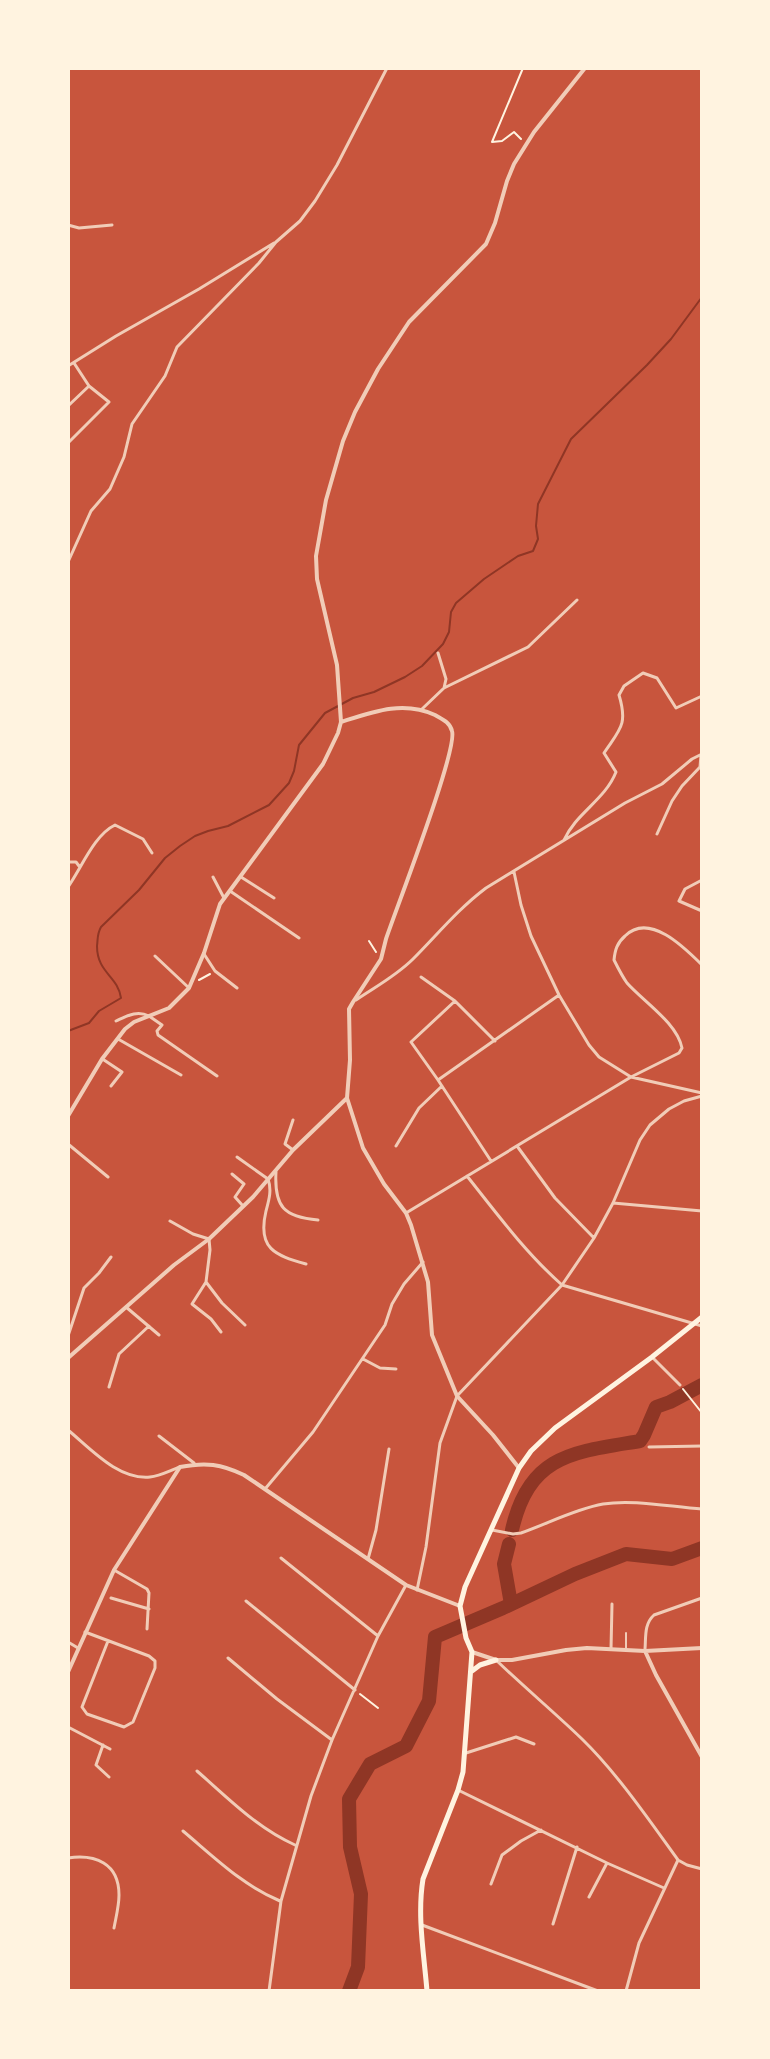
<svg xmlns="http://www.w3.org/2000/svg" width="770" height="2059" font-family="Overpass,sans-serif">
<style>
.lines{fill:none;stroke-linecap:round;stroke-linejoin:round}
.stream{stroke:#8f3625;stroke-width:2}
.river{stroke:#8f3625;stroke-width:14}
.path{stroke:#fff3e0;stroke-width:2}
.service{stroke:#f1ccb7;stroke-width:2}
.pedestrian{stroke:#f1ccb7;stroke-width:3}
.minor{stroke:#f1ccb7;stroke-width:3}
.tertiary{stroke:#f1ccb7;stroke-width:4}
.secondary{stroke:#fff3e0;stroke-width:5}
</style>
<rect width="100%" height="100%" fill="#c8553d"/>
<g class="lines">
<!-- stream -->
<path class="stream" d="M68,1031l21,-8 10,-12 22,-13c-3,-22 -24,-25 -24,-52 1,-8 0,-12 4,-19l38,-37 26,-32 15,-12 15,-10 13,-5 20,-5 41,-21 20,-22 5,-12 5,-26 26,-32 28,-15 21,-6 31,-15 17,-11 21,-22 6,-12 2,-20 5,-9 28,-24 34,-23 15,-5 5,-12 -2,-13 2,-22 33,-65 76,-74 24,-26 31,-42"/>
<!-- river -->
<path class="river" d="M512,1530c17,-76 62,-78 128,-89l4,-6 12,-28 14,-5 32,-17
M509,1544l-5,20 7,40
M349,1991l9,-24 3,-73 -11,-47 -1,-48 21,-35 36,-18 23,-45 6,-64 68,-29 72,-34 51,-20 46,5 30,-11"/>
<!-- path -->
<path class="path" d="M521,139l-7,-7 -12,9 -10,1 31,-74
M369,941l7,11
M199,980l11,-6
M683,1389l19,24
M360,1694l18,14"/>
<!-- service -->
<path class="service" d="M626,1648v-15"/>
<!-- pedestrian -->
<path class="pedestrian" d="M116,1021c11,-5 21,-11 33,-5
M68,1642l10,6"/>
<!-- minor -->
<path class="minor" d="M68,225l11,3 33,-3
M68,366l48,-30 83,-47 75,-46
M68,406l21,-20
M68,443l41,-41 -20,-16 -15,-23
M68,562l23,-51 19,-22 14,-32 8,-33 33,-48 12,-29 82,-84 17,-21 24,-21 15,-20 22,-36 50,-97
M438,653l8,26 -2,9
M422,709l22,-21 84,-41 49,-47
M657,834l15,-33 10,-15 18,-19 1,-12
M564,840c12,-27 41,-40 52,-68l-12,-19c16,-24 24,-28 15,-58l5,-9 19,-13 14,5 19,30 26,-12
M68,862h8l3,4
M514,872l7,33 10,31 28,59 30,50 10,12 32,20 71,16
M213,877l11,21
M241,877l33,21
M702,880l-17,9 -6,12 23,10
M68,887c13,-18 26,-52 47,-62l28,14 9,14
M230,891l69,47
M204,954l11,17 22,17
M155,956l34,32
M421,977l34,24 40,40
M356,1000c19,-13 40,-24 57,-41 24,-24 45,-50 73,-71l139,-85 37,-19 30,-25 10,-5
M149,1016l13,9 -5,6 1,4 59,41
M118,1039l63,36
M104,1060l18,12 -11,14
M438,1080l-27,-38 44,-41
M293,1120l-8,24 8,6
M68,1144l40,33
M396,1146l23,-38 23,-22
M517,1146l38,52 39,40
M237,1157l31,22c4,11 1,21 -2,32 -9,38 9,44 40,53
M491,1161l-53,-81 121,-85
M276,1172c-2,35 8,45 42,48
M232,1174l12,10 -9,13 8,9
M467,1176c30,38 59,77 95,109l140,41
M613,1203l89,8
M406,1213l225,-136 48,-24 3,-5c-5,-25 -38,-46 -55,-65 -5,-7 -9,-15 -13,-23 1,-10 3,-17 11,-24 24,-24 59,11 77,29
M170,1221l23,13 16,5 1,11 -4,32 16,21 23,22
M206,1282l-14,22 19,15 10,13
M126,1307l33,28
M68,1336l16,-48 15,-15 12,-16
M652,1357l28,28
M363,1359l17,9 16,1
M109,1387l10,-33 30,-28
M68,1430c23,19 50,50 82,47 10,-1 21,-7 30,-10
M159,1436l35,27
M649,1447l53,-1
M265,1489l48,-57 72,-107 7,-21 12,-20 19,-22
M492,1530l21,4 8,-1c26,-9 54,-24 82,-29 30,-5 68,3 99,5
M281,1558l97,78
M368,1559l8,-29 13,-81
M114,1570l33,19 2,4 -2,36
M417,1590l9,-43 14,-104 17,-47 105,-111 32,-47 19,-35 27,-63 10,-15 19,-16 15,-8 18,-5
M111,1598l38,11
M246,1601l109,89
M85,1632l64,24 6,5v7l-22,54 -9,5 -37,-13 -5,-7 26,-66
M611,1649l1,-45
M645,1649c1,-12 -1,-25 9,-34l48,-17
M228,1658l49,41 55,41
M496,1660c28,27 58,52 86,79 35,34 67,81 96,121l9,5 15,4
M68,1727l42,22
M103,1745l-7,20 13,12
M466,1753l50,-16 18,7
M197,1771c32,28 60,57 98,74
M458,1790l149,73 57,25
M183,1831c31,26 59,54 97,70
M68,1858c27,-4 51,5 51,37 0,11 -3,22 -5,33
M491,1884l11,-29 19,-14 20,-11
M589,1897l18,-34
M553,1924l24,-77
M422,1925l176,66
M269,1991l12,-90 30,-105 21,-56 46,-104 28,-51
M626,1991l13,-48 39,-83"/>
<!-- tertiary -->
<path class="tertiary" d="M341,722c31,-10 62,-22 94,-7 7,4 15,7 17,16 6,19 -56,178 -66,208l-5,20 -28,43 -4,7 1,51 -3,38 16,50 21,36 22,29 5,12 17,57 4,53 25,61 36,39 26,33
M68,1116l34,-57 23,-30 9,-7 35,-14 20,-20 15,-35 16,-49 103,-140 15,-31 3,-11 -4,-57 -20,-86 -1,-23 10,-56 17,-59 12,-29 23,-43 31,-47 77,-78 9,-21 12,-42 7,-17 20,-32 51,-64
M68,1358l106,-93 35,-26 44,-42 40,-47 54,-52
M645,1651l11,24 46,82
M472,1652l24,8h16l54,-10 21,-2 58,3 57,-3
M68,1672l46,-102 66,-103c26,-5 41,-3 64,8l162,110 54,21"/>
<!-- secondary -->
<path class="secondary" d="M472,1671l8,-6 16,-5
M427,1991c-3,-37 -10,-75 -4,-112l35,-89 5,-18 9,-120 -6,-14 -6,-32 5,-19 54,-119 12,-17 24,-23 97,-71 50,-40"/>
</g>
<!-- border -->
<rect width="770" height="2059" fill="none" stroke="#fff3e0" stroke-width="140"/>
</svg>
